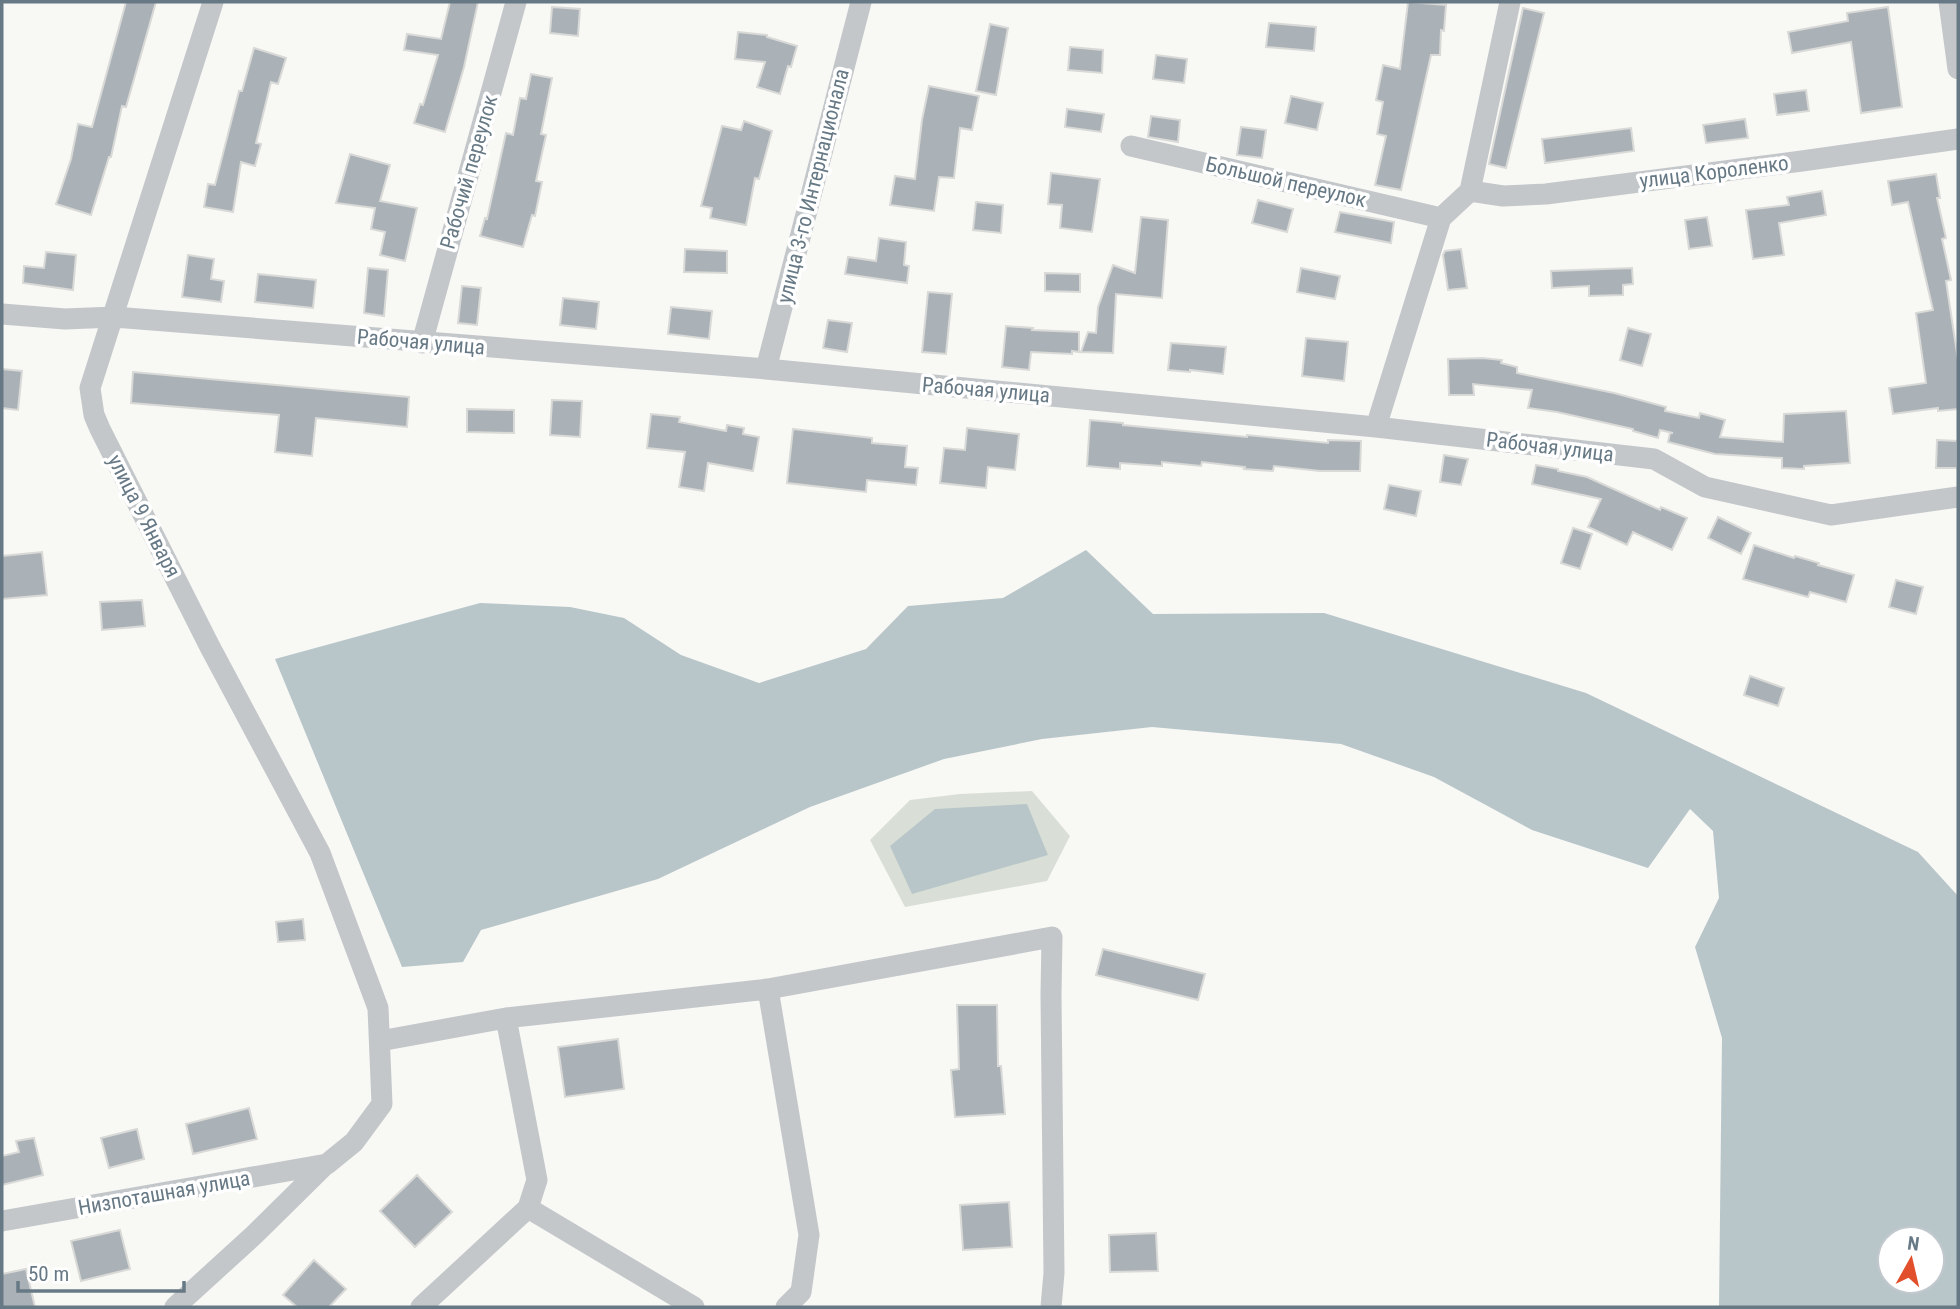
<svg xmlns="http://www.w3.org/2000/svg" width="1960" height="1309" font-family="'Roboto Condensed',sans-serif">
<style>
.green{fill:#d9dfd6}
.water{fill:#b9c6c9;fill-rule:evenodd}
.building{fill:#aab2b7;stroke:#d9d9d7;stroke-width:2}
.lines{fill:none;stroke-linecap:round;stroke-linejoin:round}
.street{stroke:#c3c7ca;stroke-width:21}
.labels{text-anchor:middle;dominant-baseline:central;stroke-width:7;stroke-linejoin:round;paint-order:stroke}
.street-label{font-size:21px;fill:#677985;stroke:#fff}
</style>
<rect width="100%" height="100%" fill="#f8f8f5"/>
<!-- green -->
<path class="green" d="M1032,791l38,45 -23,45 -142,26 -35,-67 40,-40 50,-6z"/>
<!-- water -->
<path class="water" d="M1086,550l67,64 171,-1 262,80 332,159 40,44v411h-239l3,-269 -27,-91 24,-49 -6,-67 -23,-22 -42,59 -116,-38 -98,-53 -93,-33 -189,-17 -110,12 -98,20 -134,48 -152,72 -177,51 -18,32 -61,5 -127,-308 205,-56 90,4 54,11 57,37 78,28 107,-34 42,-43 95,-8zM1890,1239h42v42h-42z
M1027,804l21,51 -136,39 -22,-48 45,-37z"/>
<!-- building -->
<path class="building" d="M126,2h30l-30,105 -4,-1 -11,51h-2l-18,58 -35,-11 15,-45 7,-35 14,3z
M450,2h28l-14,65 -19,65 -31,-9 6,-19 3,1 15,-50 -34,-5 3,-16 34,5z
M1408,2l38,3 -2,26 -3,-1 -1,25h-9l-30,135 -26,-5 11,-49 -9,-2 6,-32 -7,-2 7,-35 17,4z
M552,7l28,2 -2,27 -28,-3z
M1888,7l14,100 -41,6 -10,-71 -59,11 -4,-21 60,-11 -1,-8z
M1523,8l21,5 -38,155 -17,-4z
M1269,23l47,4 -2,24 -48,-4z
M990,24l18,4 -12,67 -20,-4z
M738,32l29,3v2l30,9 -6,21 -3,-1 -8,28 -23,-7 8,-25 -30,-3z
M1070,47l33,3 -1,23 -34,-3z
M254,48l32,10 -8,26 -7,-2 -15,61 5,1 -6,22 -14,-4 -8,50 -29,-5 4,-23 7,1 24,-94h3z
M1156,55l31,4 -3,24 -31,-4z
M531,74l21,4 -11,56 5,1 -10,46 6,1 -7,34 -3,-1 -9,32 -43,-11 5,-18 2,1 19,-86 7,2 7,-37 6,1z
M929,86l50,10 -7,34 -12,-2 -6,50 -15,-1 -5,34 -44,-6 5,-29 20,3 7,-59z
M1806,90l3,21 -32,4 -3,-21z
M1291,96l32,7 -6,27 -32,-7z
M1067,109l37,5 -3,18 -36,-5z
M1151,116l29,4 -2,22 -30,-5z
M1745,119l3,19 -42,5 -3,-18z
M744,121l28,10 -13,48 -4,-1 -9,47 -36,-7 2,-10 -11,-2 21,-80 19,4z
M1241,127l25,3 -4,28 -25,-3z
M1631,128l3,23 -89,12 -3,-24z
M350,154l40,11 -10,36 37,7 -12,53 -25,-6 5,-23 -14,-3 4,-21 -39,-5z
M1051,173l49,6 -8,53 -32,-4 2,-23 -14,-1z
M1936,174l4,24h-3l9,40 -4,1 9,41 -5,1 12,79v49l-20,2v-3l-45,6 -4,-26 37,-5 -10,-70 17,-3 -25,-108 -16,3 -4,-24z
M1822,191l4,24 -47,8 5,32 -31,4 -7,-49 43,-5 -2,-8z
M1258,200l35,9 -6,23 -35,-9z
M976,202l27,3 -2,28 -28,-3z
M1340,212l54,10 -3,21 -56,-11z
M1141,217l27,3 -6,78 -46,-4 -3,59 -32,-1 7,-20 8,1 2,-26 15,-42 22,8z
M1707,217l5,29 -23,3 -4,-29z
M879,238l27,4 -2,23 5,1 -2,17 -62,-9 3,-17 28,4z
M685,249l42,2v22l-43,-1z
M1461,249l6,39 -19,2 -5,-35 2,-4z
M46,252l30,3 -3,35 -50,-7 1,-17 20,2z
M188,255l26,4 -3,20 13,2 -3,21 -39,-5z
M368,268l20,2 -4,46 -20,-3z
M1301,268l39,8 -5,23 -38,-7z
M1632,268l1,16 -10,1v10l-34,1v-10l-37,2 -1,-17z
M1045,273l35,1v18l-35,-1z
M258,274l58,6 -3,28 -58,-6z
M462,286l19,2 -4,37 -19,-2z
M928,292l24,2 -6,60 -24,-2z
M563,298l36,4 -3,27 -36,-4z
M671,307l41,4 -3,28 -41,-5z
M828,320l24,3 -5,29 -24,-4z
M1006,326l27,2 -1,2 47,2v20l-7,-1v3l-41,-2 -2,18 -27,-3z
M1628,328l23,6 -9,32 -22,-6z
M1306,338l42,4 -4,39 -42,-5z
M1171,343l55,4 -3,27 -33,-4v2l-22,-2z
M1482,358l20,2 -1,3 16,4v6l97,20 52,14 -1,4 34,7 1,-5 25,7 -5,17 63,5 1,-28 62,-3 4,52 -46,3v3l-22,-1v-10l-67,-4 -47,-12 2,-9h3l-13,-3 -2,8 -25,-7v-2l-76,-17 -29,-4 4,-18 -59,-6 1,11h-25l-1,-36z
M2,369l20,2 -4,39 -16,-2z
M133,372l276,25 -2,30 -91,-9 -4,38 -37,-4 4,-37 -148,-12z
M552,400l30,1 -2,36 -30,-2z
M467,409l47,1v23l-47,-1z
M651,414l29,3 -1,5 47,9 1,-6 17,3 -1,6 16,3 -6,34 -45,-8 -4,28 -25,-4 6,-35 -38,-4z
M1090,420l33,3v2l124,12v-2l81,8v-3l33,1 -1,30h-40l-46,-5 -1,5 -29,-2 1,-2 -43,-5 -1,4 -39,-4v4l-42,-3v6l-33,-3z
M967,428l52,6 -4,36 -27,-3 -2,21 -46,-5 4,-35 21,2z
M793,429l79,9v5l35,3 -2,21 13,1 -2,17 -49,-5 -1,12 -79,-9z
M1937,440l20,1v27h-21z
M1444,455l24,4 -7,26 -21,-3z
M1536,465l22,4v2l29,6 73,33 1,-3 26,11 -15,32 -39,-18 -6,13 -39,-18 13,-28 -69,-15z
M1389,485l32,6 -5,25 -32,-7z
M1718,517l33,16 -10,21 -33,-16z
M1573,528l19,6 -12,35 -19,-6z
M1754,545l40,13 1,-2 24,7 -1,2 36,10 -8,27 -36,-10 -2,5 -65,-18z
M42,552l5,43 -45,4v-43z
M1896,580l27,7 -7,27 -27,-7z
M142,600l3,26 -43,4 -2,-28z
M1750,676l34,12 -6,18 -34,-11z
M303,919l2,21 -27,2 -2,-20z
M1103,949l102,25 -7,26 -102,-25z
M957,1005h40l1,61h3l4,48 -50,3 -4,-47 8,-1z
M618,1039l6,50 -59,8 -7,-50z
M249,1108l8,31 -64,15 -7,-30z
M137,1129l7,30 -35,9 -8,-30z
M34,1138l9,37 -41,10v-29l17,-4 -3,-11z
M417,1175l35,37 -37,35 -35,-36z
M1009,1202l3,45 -49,3 -3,-45z
M120,1230l10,39 -49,12 -10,-40z
M1156,1233l2,38 -48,1 -1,-37z
M314,1260l32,29 -17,18h-32l-14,-12z
M26,1269l9,38h-33v-33z"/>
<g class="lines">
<!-- street -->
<path class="street" d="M1949,2l9,67
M1131,146l310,72
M1470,191l33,5 43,-2 256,-33 156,-22
M2,314l63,5 49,-2 652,52 610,58 278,32 51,28 126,28 127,-18
M422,343l94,-341
M766,369l95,-367
M1376,427l65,-209 29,-27 40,-189
M768,989l41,246 -8,57 -15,15
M380,1041l126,-23 262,-29 284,-52 -1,58 3,278 -3,34
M528,1208l166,99
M2,1221l325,-57 27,-22 28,-38 -4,-96 -58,-155 -110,-206 -110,-218 -6,-14 -4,-27 123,-386
M175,1307l79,-72 72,-71
M421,1307l107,-99 9,-28 -31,-162"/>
</g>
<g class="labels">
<!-- street labels -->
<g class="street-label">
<text transform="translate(469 172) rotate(-74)">Рабочий переулок</text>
<text transform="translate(1714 172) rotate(-7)">улица Короленко</text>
<text transform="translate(1286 182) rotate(13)">Большой переулок</text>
<text transform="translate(813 186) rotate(-76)">улица 3-го Интернационала</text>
<text transform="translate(421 342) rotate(5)">Рабочая улица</text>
<text transform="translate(986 390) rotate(5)">Рабочая улица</text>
<text transform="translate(1550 447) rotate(7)">Рабочая улица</text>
<text transform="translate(144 516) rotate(63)">улица 9 Января</text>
<text transform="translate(164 1193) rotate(-10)">Низпоташная улица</text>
</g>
</g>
<!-- border -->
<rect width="1960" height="1309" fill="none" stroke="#677985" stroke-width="7"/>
<!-- north arrow -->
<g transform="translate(1911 1260) rotate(8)"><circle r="33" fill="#ffffff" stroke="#c2c9ce" stroke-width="2"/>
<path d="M0-5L12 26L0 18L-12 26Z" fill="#e1502b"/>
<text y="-10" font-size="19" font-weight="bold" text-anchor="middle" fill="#677985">N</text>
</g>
<!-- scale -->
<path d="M18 1281v10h166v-10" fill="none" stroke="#677985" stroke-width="3.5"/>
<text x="28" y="1281" font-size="21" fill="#677985" stroke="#ffffff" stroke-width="5" paint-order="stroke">50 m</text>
</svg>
